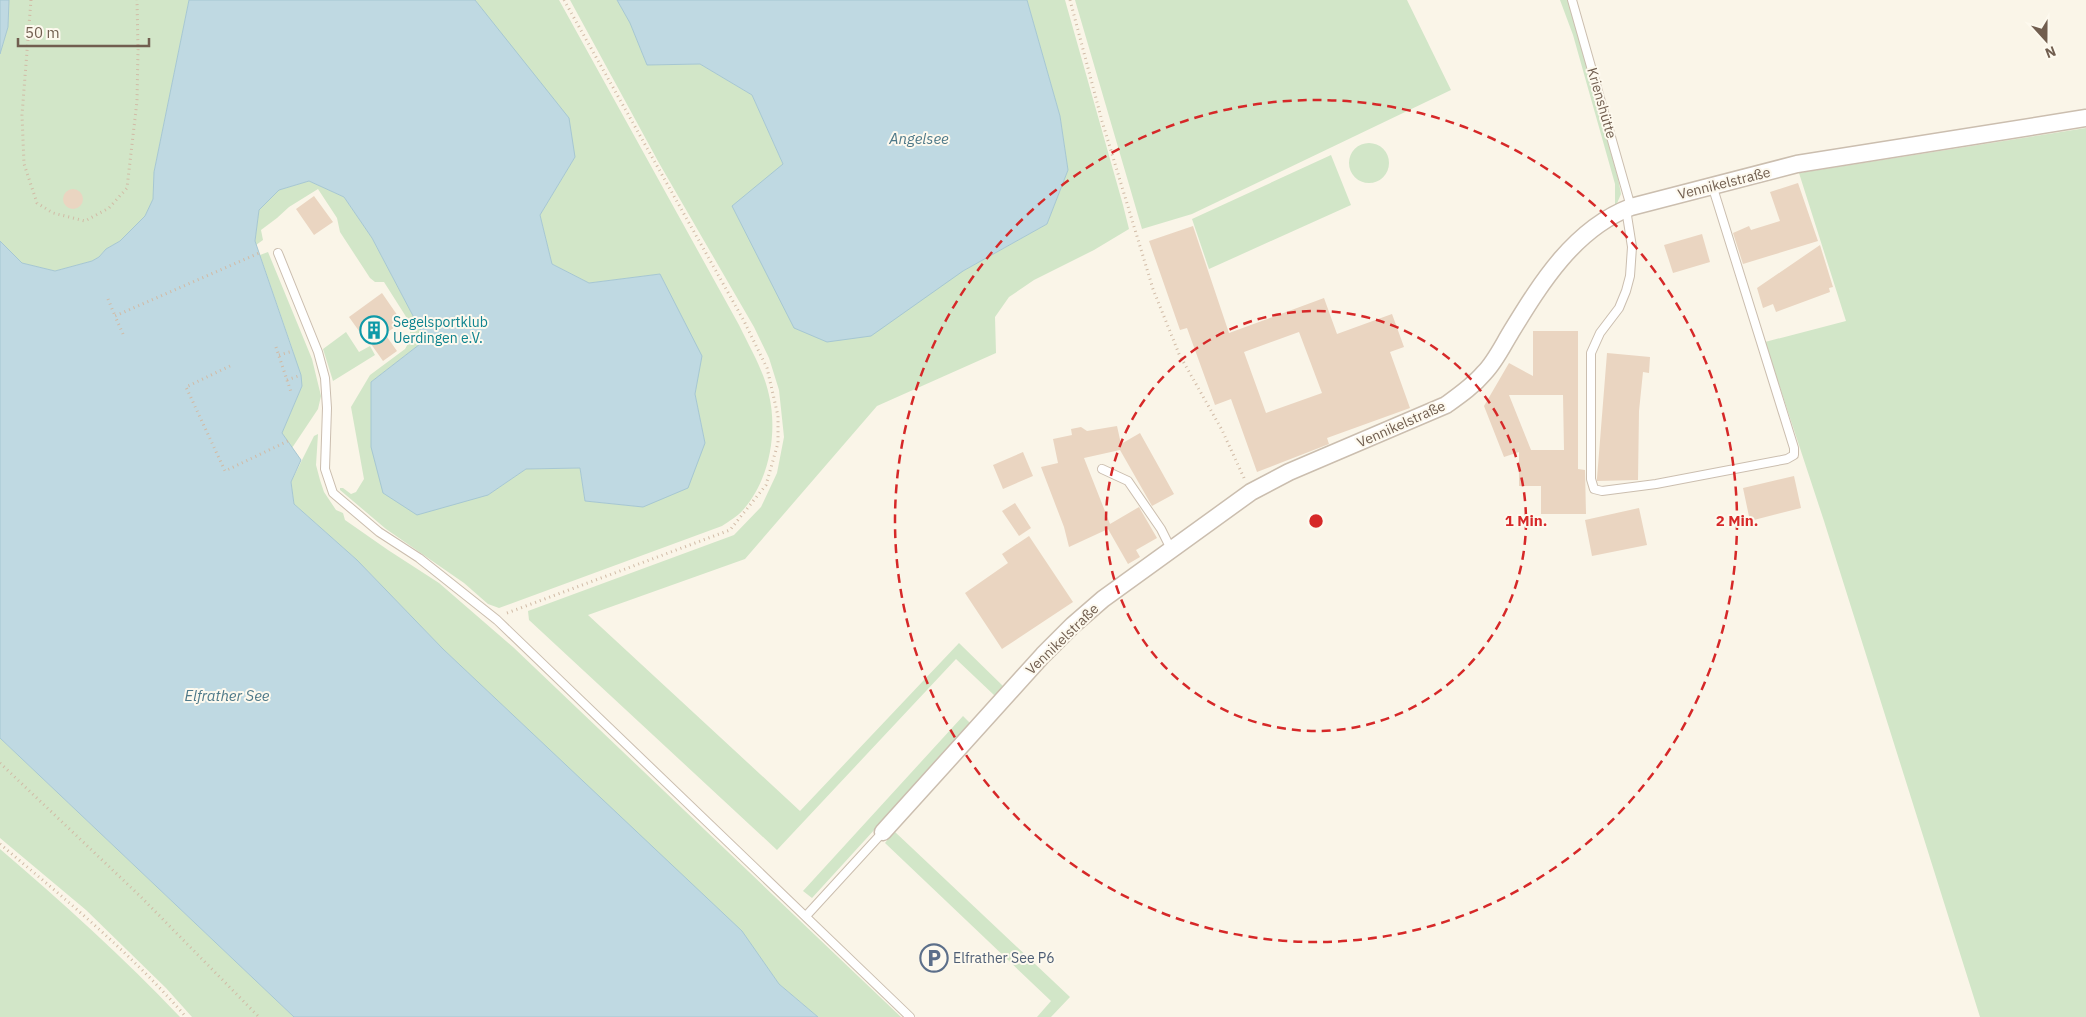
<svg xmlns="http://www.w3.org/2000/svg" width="2086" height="1017" font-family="'IBM Plex Sans',sans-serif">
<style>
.green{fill:#d2e6c8}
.water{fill:#bfd9e2;stroke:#a6c7d2}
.building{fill:#ead5c1;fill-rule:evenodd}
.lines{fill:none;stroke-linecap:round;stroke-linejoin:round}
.lane-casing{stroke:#cbbeaf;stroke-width:10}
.street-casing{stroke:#cbbeaf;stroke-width:19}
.path{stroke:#d1bba6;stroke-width:3;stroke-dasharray:1 4;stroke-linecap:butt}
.lane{stroke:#fff;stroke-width:8}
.street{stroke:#fff;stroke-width:16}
.ring{fill:none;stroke:#d62828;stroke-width:2.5;stroke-dasharray:9 6}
.labels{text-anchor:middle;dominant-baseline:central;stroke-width:4;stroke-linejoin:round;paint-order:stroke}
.street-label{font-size:14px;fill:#715e4f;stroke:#fdf9ee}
.culture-label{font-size:14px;fill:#0d838f;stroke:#fdf9ee;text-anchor:start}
.service-label{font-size:14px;fill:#4e5e75;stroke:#fdf9ee;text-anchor:start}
.water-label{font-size:15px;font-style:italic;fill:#4e7989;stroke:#fdf9ee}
.centre{fill:#d62828;stroke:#fdf9ee;stroke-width:2.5}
.ring-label{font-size:15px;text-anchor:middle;font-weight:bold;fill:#d62828;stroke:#fdf9ee;stroke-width:4;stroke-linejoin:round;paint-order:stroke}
</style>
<rect width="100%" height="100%" fill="#faf5e8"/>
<!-- green -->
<path class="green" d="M9,0h180l-35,172 -1,27 -8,17 -25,25 -14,8 -7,8 -7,4 -37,10 -33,-8 -22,-22v-187l8,-27z
M475,0h84l180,325c11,23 25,46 30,70 9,38 0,86 -26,115 -6,7 -14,11 -21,16l-223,82 -11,-4 -24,-21 -78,-54 -46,-39v-2h3l8,6 5,-2 8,-13 -13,-72 19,-32 35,-26 5,-9v-17l-26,-41h-9l-5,-4 -30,-46 -3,-14 -19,-29 -29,18 -12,11 -16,12 2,10 -7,5 -1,-4 4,-31 20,-20 30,-9 35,16 28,41 49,93 -1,13 -49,38 117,113 38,-26 54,-1 5,33 58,6 62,-64 -10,-49 6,-38 -41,-82 -71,9 -37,-19 -12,-49 35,-58 -87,-140z
M570,0h47l13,22 17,43 53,-1 52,31 31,69 180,107 84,-47 21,-54 -8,-54 -33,-116h38l58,205 6,24 -35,21 -60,30 -25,17 -14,20 1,36 -119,53 -132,153 -157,56 212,196 159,-168 45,44 -9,9 -39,-37 -179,191 -248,-230 -1,-9 206,-76 27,-28 16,-34 7,-36 -5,-47 -10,-32 -15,-31 -95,-164z
M1075,0h332l44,90 -259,124 -50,15z
M1560,0h8l50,178 3,16 -6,14v-24l-42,-149z
M2086,128v889h-106l-156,-496 -59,-179 81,-21 -47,-148z
M1349 163a20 20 0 1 1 40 0a20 20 0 1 1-40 0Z
M1331,155l20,50 -142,64 -17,-50z
M268,252l44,107 9,37 -3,13 -26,39 -10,-15 20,-47 -9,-35 -33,-96z
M346,332l13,20 11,-6 5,9 -42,26 -10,-32z
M318,434l-2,31 4,15 4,12 12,18 7,3 2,7 43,30 51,33 74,64 388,370h-83l-39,-33 -38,-53 -298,-282 -86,-89 -63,-56 -3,-22 23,-46z
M963,716l8,8 -159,174 -9,-7z
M0,738l294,279h-102l-26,-29 -80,-78 -86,-72z
M894,831l176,166 -19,20h-14l14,-16 -166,-158z
M0,849c63,54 123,108 180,168h-180z"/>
<!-- water -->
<path class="water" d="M0,0h9l-1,27 -8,27z
M189,0h286l94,118 6,39 -35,58 12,49 37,19 71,-9 42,82 -7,38 10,49 -17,45 -45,19 -58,-6 -5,-33 -54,1 -38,26 -71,20 -34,-22 -12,-46v-65l49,-38 1,-13 -49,-93 -28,-41 -35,-16 -30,9 -20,20 -4,31 46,134 1,11 -20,47 19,27 -10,22 3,22 63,56 86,89 299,282 37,53 39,33h-524l-294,-279v-497l22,22 33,8 37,-10 7,-4 7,-8 14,-8 25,-25 8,-17 1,-27z
M617,0h410l33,116 8,54 -21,54 -84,47 -92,65 -44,6 -33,-14 -62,-122 51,-42 -31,-69 -52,-31 -53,1 -17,-42z"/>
<!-- building -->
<path class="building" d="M1798,183l20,58 -75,23 -10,-31 16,-7 2,4 29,-9 -10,-29z
M63 199a10 10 0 1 1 20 0a10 10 0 1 1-20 0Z
M314,196l19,26 -19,13 -18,-26z
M1193,226l36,107 95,-35 13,36 55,-20 12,33 -14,5 20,56 -83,30 2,6 -72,28 -26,-73 -16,6 -28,-77 -7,2 -31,-89zM1299,332l23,61 -56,20 -22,-61z
M1702,234l8,28 -37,11 -9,-28z
M1820,245l13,42 -4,1 1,4 -54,20 -3,-8 -10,4 -6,-20z
M382,293l20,29 -17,12 12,17 -14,10 -12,-17 -2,1 -20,-28z
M1533,331h45v138l7,1 1,44h-45v-28h-22v-34l-15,5 -20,-51 25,-43 24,13zM1509,395h54l1,55h-33z
M1607,353l43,4 -1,16 -6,-1 -4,39 -1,69 -41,1v-3z
M1117,426l4,18 19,-11 34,61 -22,12 -32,-56 -36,8 26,66 29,-17 18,31 -21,12 4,7 -12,7 -20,-35 -39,18 -5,-20 -23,-60 17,-4 -5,-24 19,-4 -1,-6 10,-2 6,4z
M1023,452l10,24 -30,13 -10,-24z
M1794,476l7,32 -51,13 -7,-33z
M1015,503l16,25 -12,8 -17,-25z
M1639,508l8,37 -55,11 -7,-36z
M1029,536l44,66 -71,47 -37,-56 43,-30 -6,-9z"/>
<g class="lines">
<!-- lane casing -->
<g class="lane-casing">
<path id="lane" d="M1572,0l59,207
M1626,209l6,38 -2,29 -4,15 -7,17 -19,25 -9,20v126l3,10 8,2 54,-7 131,-25 7,-4v-7l-82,-263
M278,253l40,99 7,26 2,30 -2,61 8,24 46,39 40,26 78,62 413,397
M1102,469l26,12 33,48 10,20
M806,916l77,-84"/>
</g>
<!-- street casing -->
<g class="street-casing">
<path id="street" d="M883,832l160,-177 30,-30 30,-26 148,-107 38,-20 157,-67c14,-10 27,-19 38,-32 11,-11 19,-28 27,-41 30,-49 63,-103 120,-125l166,-43 289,-46"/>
</g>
<!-- path -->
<path class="path" d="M31,0l-9,115 2,49 13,39 16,10 32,8 24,-13 18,-20 10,-87 1,-51 -1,-50
M1070,0l32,121 51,168 26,65 43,76 22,48
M108,299l7,17
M123,334l-8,-18 144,-63
M276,347l15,45
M279,355l14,-4
M230,366l-44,21 39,84 63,-30
M287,380l14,-5
M507,613l223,-83 36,-45 12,-42v-27l-11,-48 -23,-47 -180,-321
M0,763l140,133 119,121
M0,844c65,55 131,109 186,173"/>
<!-- lane -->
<use href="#lane" class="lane"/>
<!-- street -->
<use href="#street" class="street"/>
</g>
<!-- distance rings -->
<g class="ring">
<circle cx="1316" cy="521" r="210"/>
<circle cx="1316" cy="521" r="421"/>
</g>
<!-- icons -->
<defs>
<g id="building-ring" transform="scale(1.4375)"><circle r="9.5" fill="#fdf9ee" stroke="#0f9aa8" stroke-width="1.5"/><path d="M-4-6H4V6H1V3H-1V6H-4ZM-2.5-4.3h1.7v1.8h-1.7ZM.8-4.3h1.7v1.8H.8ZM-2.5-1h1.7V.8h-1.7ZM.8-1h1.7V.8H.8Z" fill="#0f9aa8"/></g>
<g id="parking-ring" transform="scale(1.4375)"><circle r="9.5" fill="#fdf9ee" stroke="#5c6f8a" stroke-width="1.5"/><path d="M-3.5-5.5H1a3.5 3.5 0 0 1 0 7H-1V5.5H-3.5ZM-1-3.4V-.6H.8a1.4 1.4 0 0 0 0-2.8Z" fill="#5c6f8a"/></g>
</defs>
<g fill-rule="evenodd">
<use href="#building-ring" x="374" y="330"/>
<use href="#parking-ring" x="934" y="958"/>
</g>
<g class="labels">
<!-- street labels -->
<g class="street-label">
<text transform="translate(1602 103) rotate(74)">Krienshütte</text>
<text transform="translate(1724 183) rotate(-14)">Vennikelstraße</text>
<text transform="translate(1401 424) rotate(-24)">Vennikelstraße</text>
<text transform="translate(1062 639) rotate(-44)">Vennikelstraße</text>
</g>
<!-- culture labels -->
<g class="culture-label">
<text x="393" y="322">Segelsportklub<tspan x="393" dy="16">Uerdingen e.V.</tspan></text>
</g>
<!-- service labels -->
<g class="service-label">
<text x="953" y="958">Elfrather See P6</text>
</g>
<!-- water labels -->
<g class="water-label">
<text x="919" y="138">Angelsee</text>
<text x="227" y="695">Elfrather See</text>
</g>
</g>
<circle cx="1316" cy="521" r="8" class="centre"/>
<g class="ring-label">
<text x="1526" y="526">1 Min.</text>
<text x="1737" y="526">2 Min.</text>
</g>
<!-- north arrow -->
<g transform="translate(2046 40) rotate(159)" stroke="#fdf9ee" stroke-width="4" paint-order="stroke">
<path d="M0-4L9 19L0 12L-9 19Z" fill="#715e4f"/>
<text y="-8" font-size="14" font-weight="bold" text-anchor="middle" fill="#715e4f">N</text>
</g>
<!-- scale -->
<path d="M18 38v8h131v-8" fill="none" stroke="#715e4f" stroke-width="2.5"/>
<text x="25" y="38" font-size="15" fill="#715e4f" stroke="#fdf9ee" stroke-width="4" paint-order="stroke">50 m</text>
</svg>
